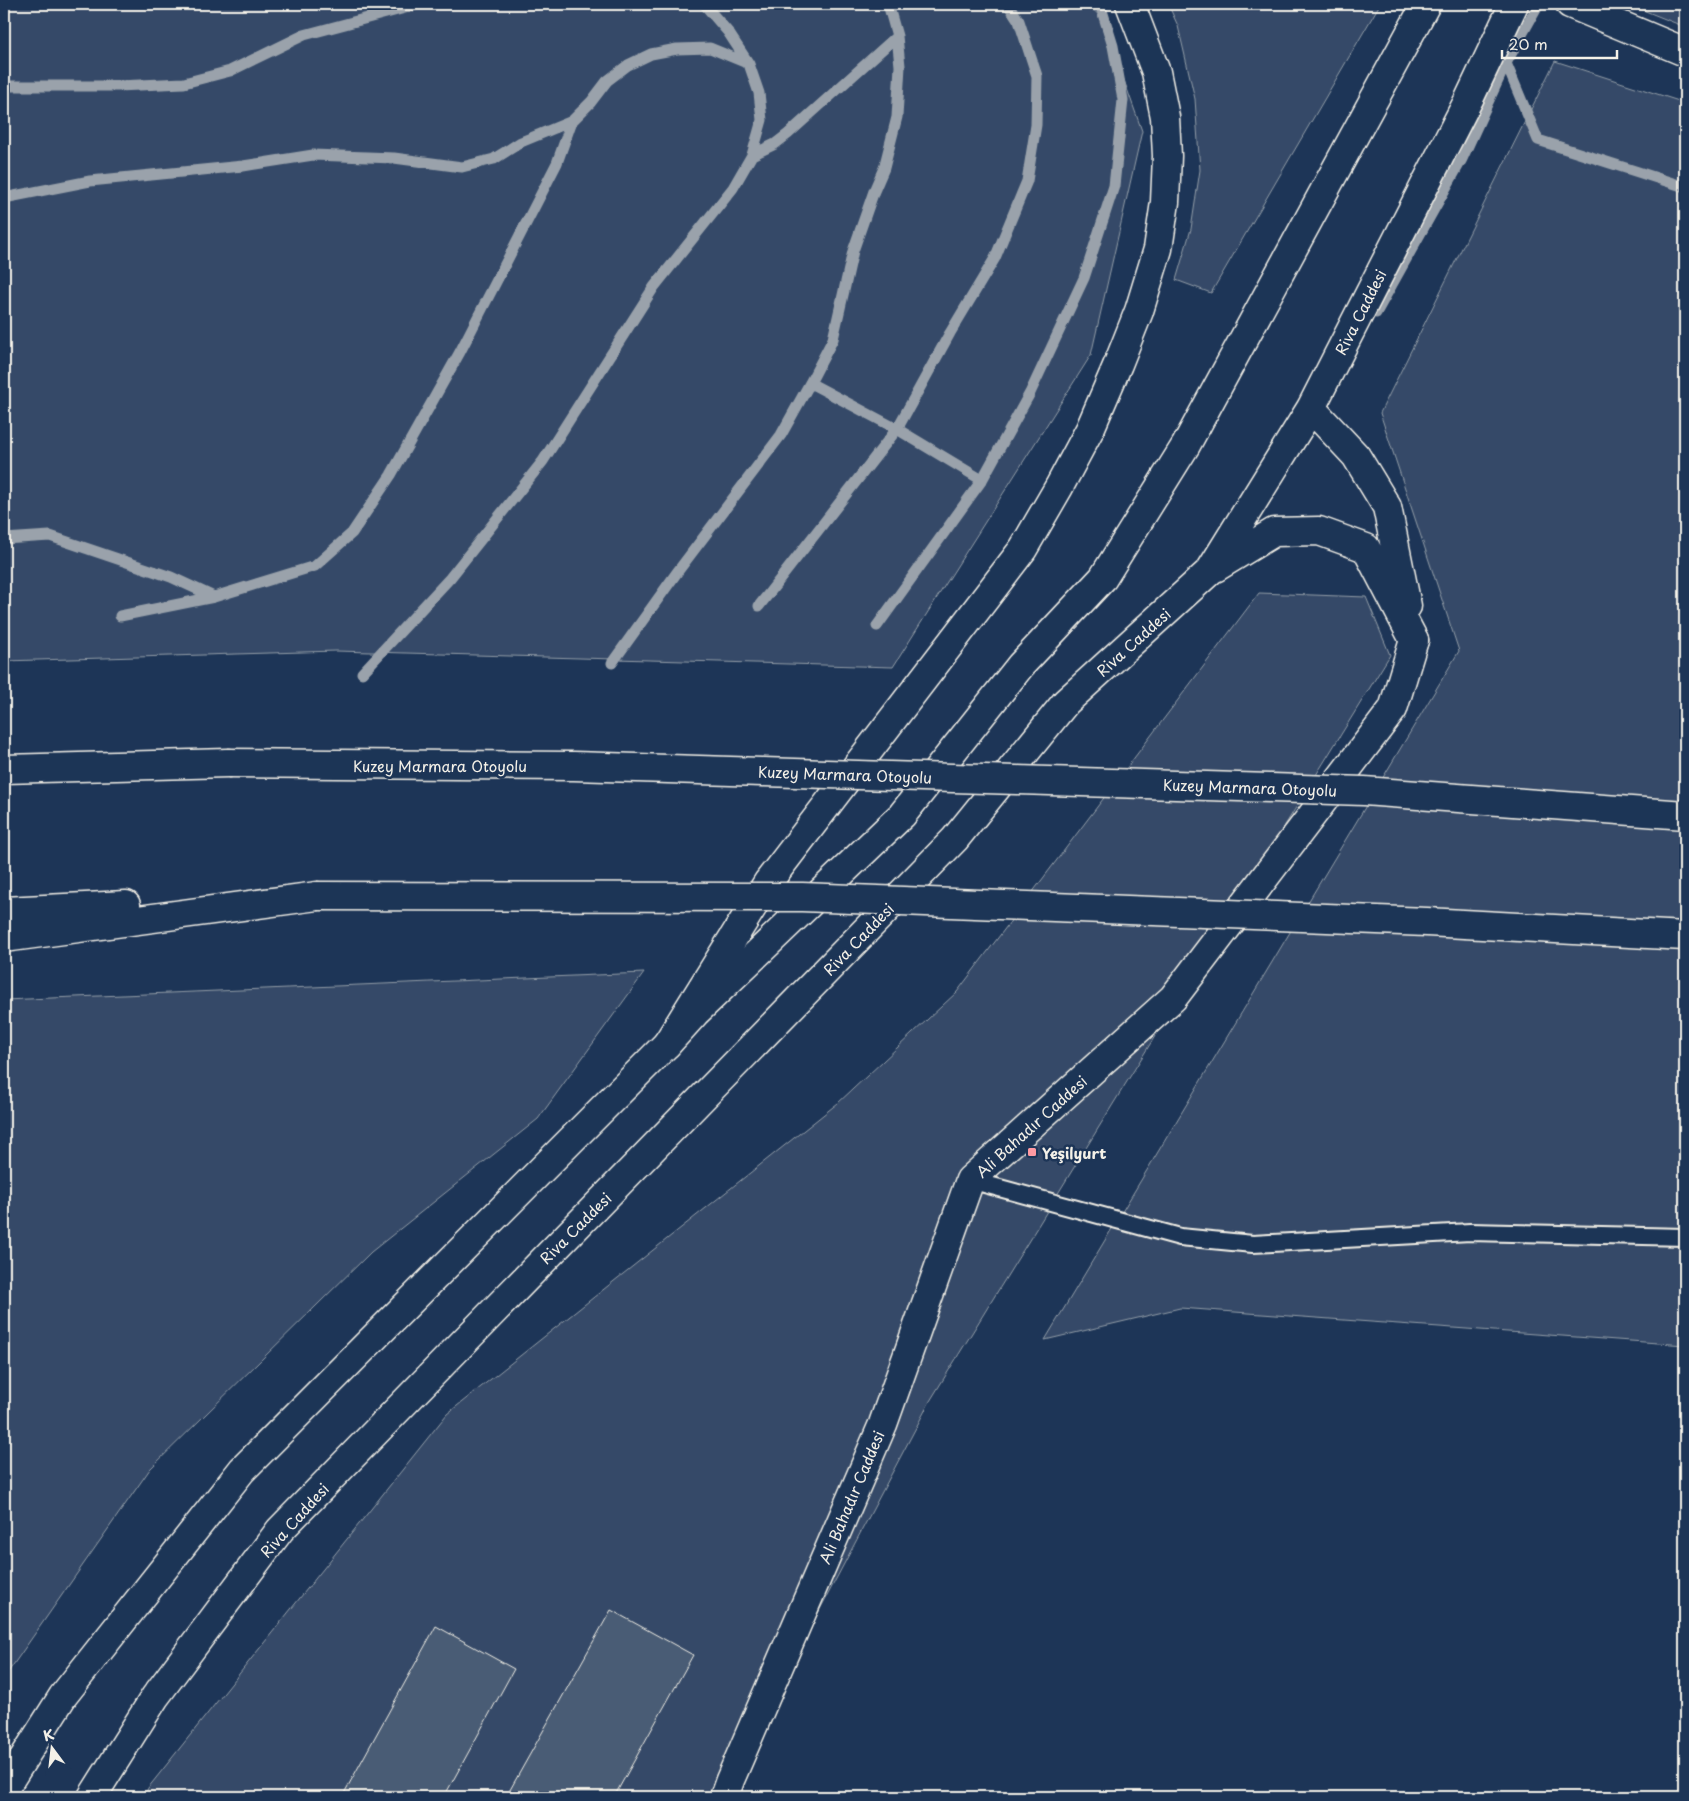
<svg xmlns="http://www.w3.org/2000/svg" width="1689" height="1801" font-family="'Playpen Sans',sans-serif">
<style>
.green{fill:#354a67;stroke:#949ea8}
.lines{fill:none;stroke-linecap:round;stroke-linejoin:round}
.stream{stroke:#9aa2ab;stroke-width:11}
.building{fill:#485b74;stroke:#f4f1e8}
.lane-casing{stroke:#f4f1e8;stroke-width:20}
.secondary-casing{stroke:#f4f1e8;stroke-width:31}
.primary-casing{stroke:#f4f1e8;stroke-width:31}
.highway-casing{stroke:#f4f1e8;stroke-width:31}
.lane{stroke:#1d3557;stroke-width:16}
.secondary{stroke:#1d3557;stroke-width:28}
.primary{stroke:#1d3557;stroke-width:28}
.highway{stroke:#1d3557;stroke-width:28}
.highway-bridge-casing{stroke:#f4f1e8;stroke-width:31;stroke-linecap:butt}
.highway-bridge{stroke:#1d3557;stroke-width:28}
.poi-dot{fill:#ff9aa2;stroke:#1d3557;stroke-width:2}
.labels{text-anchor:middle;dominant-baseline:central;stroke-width:5;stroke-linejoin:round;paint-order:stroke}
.street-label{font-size:15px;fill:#f4f1e8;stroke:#1d3557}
.poi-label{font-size:15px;font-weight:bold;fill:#f4f1e8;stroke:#1d3557;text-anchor:start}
</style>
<rect width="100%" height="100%" fill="#1d3557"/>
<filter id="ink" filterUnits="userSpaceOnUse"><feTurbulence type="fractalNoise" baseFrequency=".02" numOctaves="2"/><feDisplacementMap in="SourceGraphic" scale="10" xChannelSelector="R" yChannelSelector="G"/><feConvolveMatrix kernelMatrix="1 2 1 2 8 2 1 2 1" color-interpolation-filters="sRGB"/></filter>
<g filter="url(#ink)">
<!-- green -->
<path class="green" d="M4,4h1083l15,14 40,113 -51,224 -198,312 -557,-16 -332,10z
M1168,4h212l-169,289 -35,-13 15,-51 9,-59 -5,-71 -17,-73z
M1628,4h48l9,3v20z
M1555,61l130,42v1242l-505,-37 -135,32 414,-689 -79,-238z
M1259,593l107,4 24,58 -460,746 -209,396h-577l4,-9 299,-374 391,-311 119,-111z
M644,973l-106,146 -167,133 -221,217 -146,209v-678z"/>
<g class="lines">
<!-- stream -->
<path class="stream" d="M1506,63l32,77 147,47
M4,86h114l66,-3 46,-12 74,-36 116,-31
M752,155l23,-11 13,-10 109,-98
M4,198l86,-17 153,-15 70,-11 81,3 68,9 32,-8 27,-17 51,-21 19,-19 16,-21 21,-16 23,-11 26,-5 33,-1 39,16
M1376,313l86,-154 44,-96 33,-59
M810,383l87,46 85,51
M4,539l46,-3 121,41 43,20
M759,606l138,-177 53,-96 45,-75 32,-77 9,-56 1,-49 -18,-55 -11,-17
M120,616l94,-19 101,-31 37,-33 39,-58 69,-123 97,-189 15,-42
M877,626l105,-146 48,-87 54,-115 30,-92 9,-86 -10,-54 -13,-42
M612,663l66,-92 103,-136 29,-52 23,-44 20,-88 21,-60 10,-23 13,-51 3,-51 -3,-30 -9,-32
M362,673l88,-95 93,-117 111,-174 79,-99 19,-33 10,-35 -3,-27 -10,-29 -21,-32 -24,-28"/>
</g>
<!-- building -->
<path class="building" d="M611,1610l82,45 -79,142h-108z
M436,1626l78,43 -70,128h-102z"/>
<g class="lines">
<!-- lane casing -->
<g class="lane-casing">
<path id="lane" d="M970,1180l210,57 73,7 217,-12 215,5"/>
</g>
<!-- secondary casing -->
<g class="secondary-casing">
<path id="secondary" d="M724,1797l6,-17 153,-356 87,-244 203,-182 220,-289 21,-69"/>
</g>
<!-- primary casing -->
<g class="primary-casing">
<path id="primary" d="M1311,408l45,48 31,51 20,99
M1215,568l59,-36 45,-1 47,17 48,92
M4,1789l59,-93 179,-226 425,-426 28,-31 207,-198 119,-150 82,-87 83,-133 240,-441
M92,1797l63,-100 125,-167 675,-691 111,-137 144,-131 101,-163 158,-309 45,-95"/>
</g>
<!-- highway casing -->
<g class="highway-casing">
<path id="highway" d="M1570,4l115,48
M4,769l224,-6
M4,911l122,-6
M4,938l313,-42
M667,1044l101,-162 255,-333 36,-62 31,-58 28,-65 21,-53 19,-62 7,-47 2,-46 -2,-39 -9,-45 -26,-68"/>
</g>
<!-- lane -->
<use href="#lane" class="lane"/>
<!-- secondary -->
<use href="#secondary" class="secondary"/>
<!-- primary -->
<use href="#primary" class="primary"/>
<!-- highway -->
<use href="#highway" class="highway"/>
<!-- highway-bridge casing -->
<g class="highway-bridge-casing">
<path id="highway-bridge" d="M228,763l346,3 790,25 321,24
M317,896l485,1 625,25 258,14"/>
</g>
<!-- highway-bridge -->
<use href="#highway-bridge" class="highway-bridge"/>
</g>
</g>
<!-- markers -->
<rect class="poi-dot" x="1027" y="1147" width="10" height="10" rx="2.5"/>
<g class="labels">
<!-- street labels -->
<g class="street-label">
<text transform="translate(1360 312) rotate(-63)">Riva Caddesi</text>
<text transform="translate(1133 642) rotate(-42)">Riva Caddesi</text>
<text x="440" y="765">Kuzey Marmara Otoyolu</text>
<text transform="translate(845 774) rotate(2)">Kuzey Marmara Otoyolu</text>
<text transform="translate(1250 787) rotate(2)">Kuzey Marmara Otoyolu</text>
<text transform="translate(858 939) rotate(-46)">Riva Caddesi</text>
<text transform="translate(1031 1126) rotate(-42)">Ali Bahadır Caddesi</text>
<text transform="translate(575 1228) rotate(-45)">Riva Caddesi</text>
<text transform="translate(851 1497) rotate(-67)">Ali Bahadır Caddesi</text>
<text transform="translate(294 1520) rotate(-48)">Riva Caddesi</text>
</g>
<!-- poi labels -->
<g class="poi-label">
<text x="1042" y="1152">Yeşilyurt</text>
</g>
</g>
<!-- margin -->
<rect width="1689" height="1801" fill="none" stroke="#1d3557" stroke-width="20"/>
<rect x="10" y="10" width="1669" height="1781" fill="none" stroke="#f4f1e8" stroke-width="2" filter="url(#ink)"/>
<!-- north arrow -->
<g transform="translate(52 1748) rotate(345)" stroke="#1d3557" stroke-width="4" paint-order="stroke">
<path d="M0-4L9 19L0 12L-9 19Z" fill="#f4f1e8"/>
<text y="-8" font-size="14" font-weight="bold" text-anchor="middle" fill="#f4f1e8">K</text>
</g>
<!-- scale -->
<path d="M1502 50v8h115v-8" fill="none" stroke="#f4f1e8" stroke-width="2.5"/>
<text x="1509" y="50" font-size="15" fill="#f4f1e8" stroke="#1d3557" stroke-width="4" paint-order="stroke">20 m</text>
</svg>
